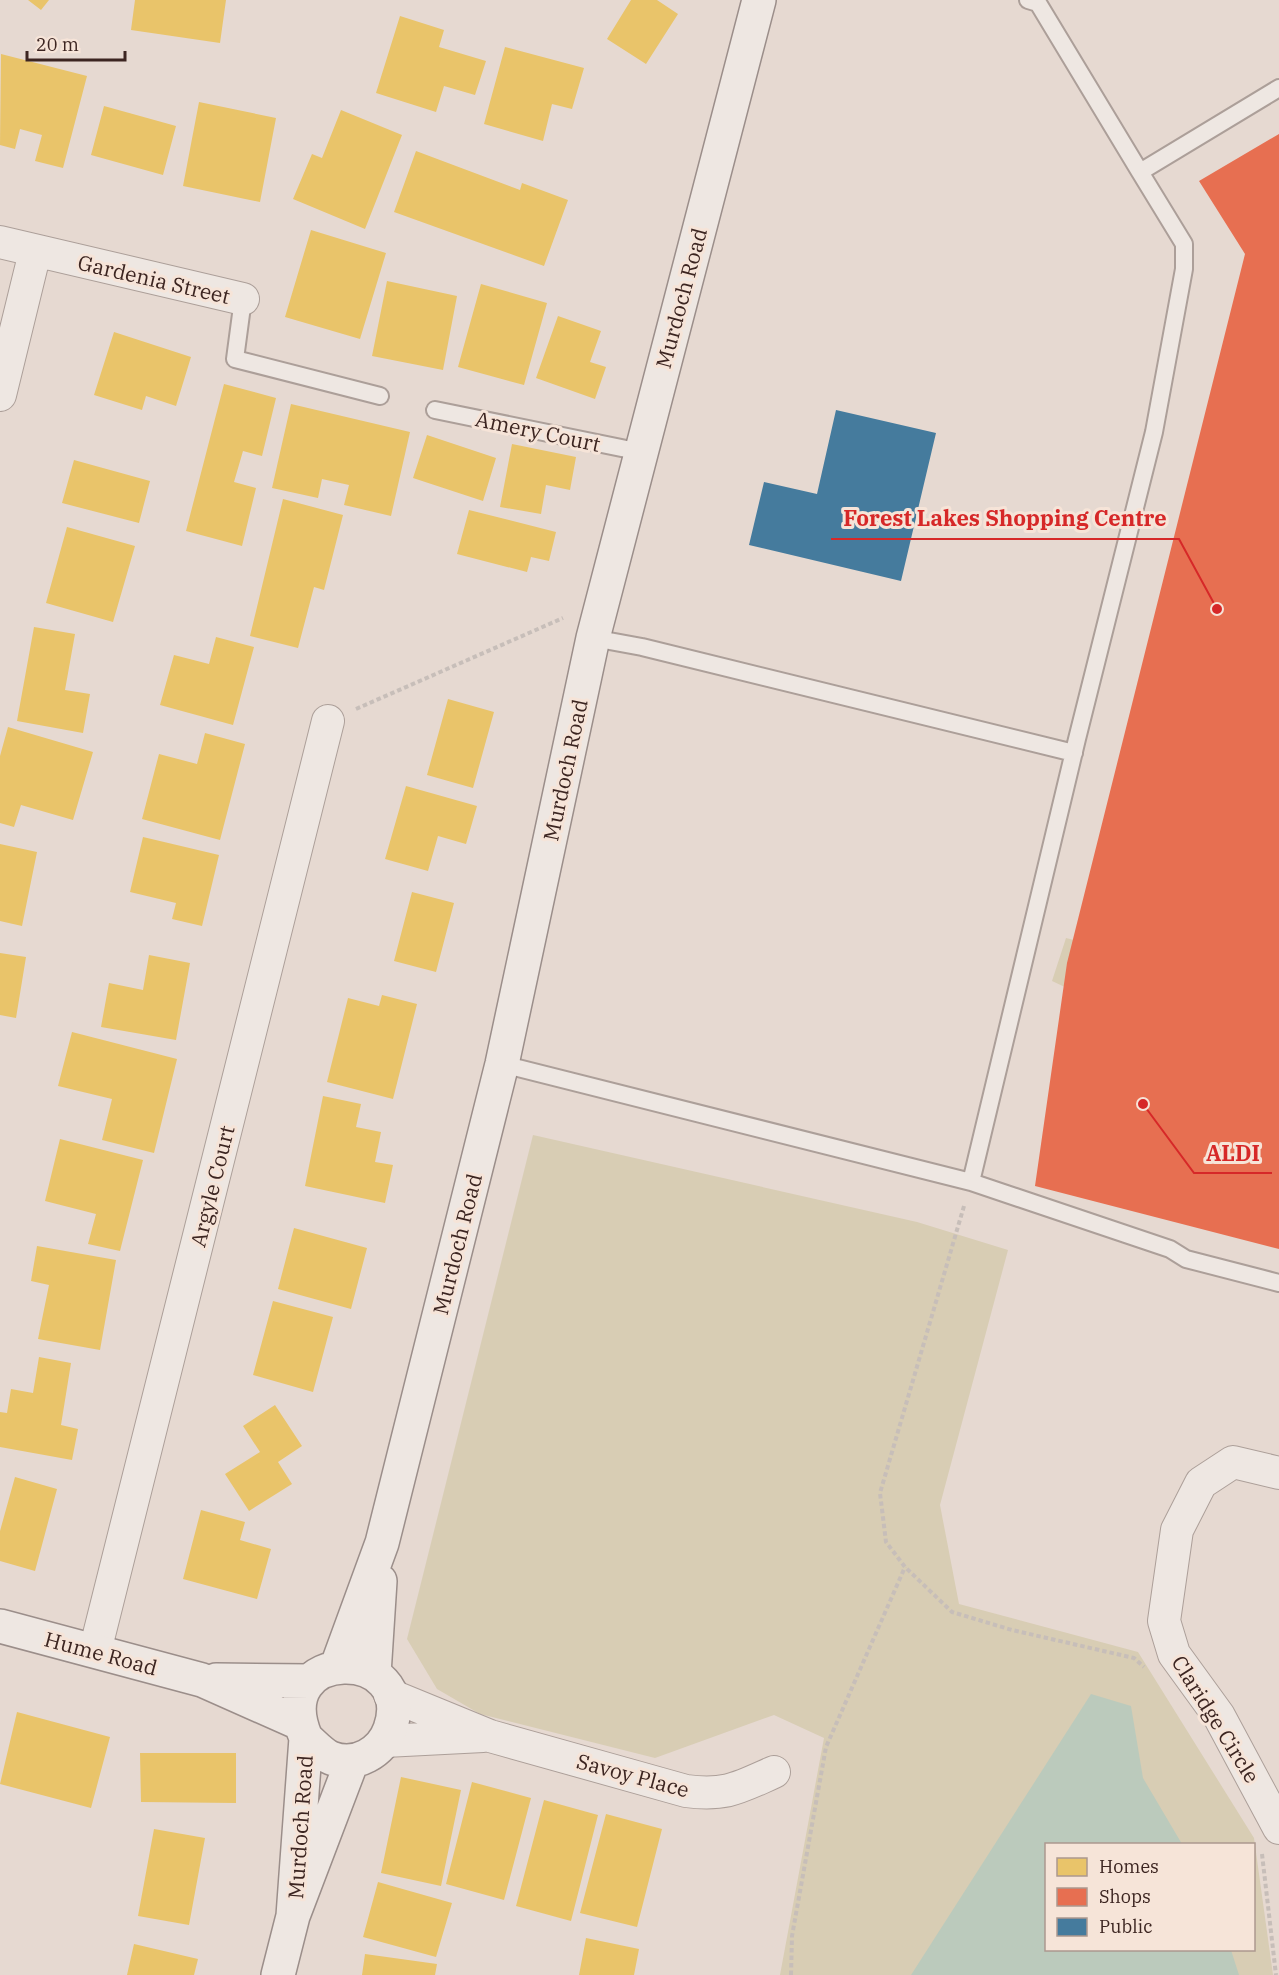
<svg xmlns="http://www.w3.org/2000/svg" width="1279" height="1975" font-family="'IBM Plex Serif',serif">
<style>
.green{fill:#d8cdb4;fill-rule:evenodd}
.water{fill:#bbcabc}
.homes{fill:#e9c46a}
.shops{fill:#e76f51}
.public{fill:#457b9d}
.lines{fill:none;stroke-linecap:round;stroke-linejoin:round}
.lane-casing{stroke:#ac9f99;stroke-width:20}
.street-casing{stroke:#ac9f99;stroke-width:34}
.secondary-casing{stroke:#9b8e8a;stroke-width:36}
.path{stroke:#c7beb9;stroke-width:4;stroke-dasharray:4.5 3;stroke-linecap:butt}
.lane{stroke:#eee7e2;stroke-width:16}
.street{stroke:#eee7e2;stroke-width:32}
.secondary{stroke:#eee7e2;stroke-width:33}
.labels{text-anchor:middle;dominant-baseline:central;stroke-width:6;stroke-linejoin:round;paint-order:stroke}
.street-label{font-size:21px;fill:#3c2521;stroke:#f6e4d8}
.leader{fill:none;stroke:#d62828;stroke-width:2}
.callout-dot{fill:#d62828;stroke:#f6e4d8;stroke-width:2}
.callout-label{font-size:22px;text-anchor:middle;font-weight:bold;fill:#d62828;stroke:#f6e4d8;stroke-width:6;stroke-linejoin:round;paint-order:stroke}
</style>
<rect width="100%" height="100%" fill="#e6d9d1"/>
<!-- green -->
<path class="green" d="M1066,938l32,8 -14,50 -32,-15z
M533,1135l384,87 91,28 -68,255 19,99 179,48 116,186 19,137h-493l44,-237 -50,-23 -119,43 -175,-44 -43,-25 -30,-50zM1046,1844h208v106h-208z"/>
<!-- water -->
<path class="water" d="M1091,1694l40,12 12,72 39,66h-136v106h185l8,25h-328z"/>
<!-- homes -->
<path class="homes" d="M28,0h21l-8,10z
M135,0h91l-6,43 -89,-13z
M631,0h26l21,14 -32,50 -39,-25z
M400,16l44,14 -5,17 47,14 -11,34 -31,-9 -8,26 -60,-19z
M505,47l79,21 -12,41 -20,-5 -9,37 -59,-17z
M1,54l86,22 -24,92 -28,-7 7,-26 -22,-6 -5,20 -15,-4z
M199,102l77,16 -16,84 -77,-16z
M104,106l72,20 -13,49 -72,-20z
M341,110l61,25 -37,94 -72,-30 19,-45 10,4z
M416,151l104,39 2,-7 46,17 -24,66 -150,-54z
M311,230l75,23 -26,86 -75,-22z
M387,281l70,15 -14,74 -71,-14z
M481,284l66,19 -23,82 -66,-18z
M558,316l43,15 -11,31 16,5 -11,32 -59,-21z
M114,332l77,25 -15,49 -30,-10 -4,14 -48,-15z
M224,384l52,14 -14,58 -19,-5 -9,31 22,6 -14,58 -56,-15z
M291,404l119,28 -19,84 -47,-11 5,-20 -27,-6 -4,19 -46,-10z
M427,435l69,23 -13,43 -70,-23z
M512,444l64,13 -6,33 -24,-5 -5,29 -41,-7z
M74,460l76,21 -11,42 -77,-20z
M283,499l60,16 -19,75 -10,-3 -16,61 -48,-12z
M469,510l87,22 -7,29 -18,-4 -4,15 -70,-18z
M67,527l68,19 -22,76 -67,-19z
M34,627l41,7 -10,56 25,4 -7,39 -66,-12z
M216,637l38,10 -21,78 -73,-20 14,-50 35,9z
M448,699l46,13 -21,76 -46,-13z
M8,727l85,25 -20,68 -52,-15 -7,22 -14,-4v-67z
M205,733l40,11 -25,96 -78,-21 17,-65 38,10z
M406,786l71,20 -11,38 -28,-8 -10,35 -43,-12z
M143,837l76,18 -17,71 -30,-7 4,-16 -46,-11z
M0,844l37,8 -15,74 -22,-5z
M412,892l42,11 -18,69 -42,-11z
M0,953l26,4 -10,61 -16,-3z
M149,955l41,8 -14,77 -75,-13 8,-44 34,7z
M382,995l35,9 -24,95 -66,-17 21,-84 31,8z
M72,1032l105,27 -23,94 -52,-13 10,-41 -54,-13z
M323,1096l38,8 -5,23 25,5 -6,30 18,3 -8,38 -80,-17z
M60,1139l83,21 -23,91 -32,-7 8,-30 -51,-13z
M294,1228l73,20 -16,61 -73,-20z
M37,1246l79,14 -16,90 -62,-11 11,-54 -18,-4z
M273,1301l60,16 -20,75 -60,-17z
M39,1357l32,6 -10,62 17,4 -6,31 -72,-13v-35l7,1 4,-24 22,4z
M275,1405l27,41 -24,16 14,22 -43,27 -24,-37 35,-22 -17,-26z
M15,1477l42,12 -22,82 -35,-10v-30z
M201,1510l44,12 -5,18 31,9 -14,50 -74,-20z
M17,1712l93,25 -19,71 -91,-24z
M140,1753h96v50l-95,-1z
M401,1777l60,13 -20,96 -60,-13z
M472,1782l59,16 -27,102 -58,-16z
M544,1800l54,15 -27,106 -55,-15z
M606,1814l56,15 -25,98 -57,-14z
M154,1829l51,9 -16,87 -51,-9z
M378,1882l74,21 -16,54 -73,-20z
M586,1938l53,11 -5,26h-55z
M134,1944l64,15 -4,16h-67z
M365,1954l72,10 -2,11h-73z"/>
<!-- shops -->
<path class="shops" d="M1279,134v1115l-244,-63 32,-223 178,-709 -46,-73z"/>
<!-- public -->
<path class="public" d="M836,410l100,23 -35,148 -152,-36 15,-63 53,12z"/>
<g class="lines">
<!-- lane casing -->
<g class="lane-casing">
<path id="lane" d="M1028,0l10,3 102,169 139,-84
M243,299l-8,60 145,37
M435,410l206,42
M593,638l49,9 432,106
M502,1064l469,118 199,67 16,10 93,24
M971,1182l106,-443 77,-307 30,-163v-25l-44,-72"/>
</g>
<!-- street casing -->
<g class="street-casing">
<path id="street" d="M0,242l243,57
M0,395l35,-143
M1279,1473l-46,-11 -32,21 -24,47 -13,91 10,33 45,62 60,112
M95,1651l233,-930
M390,1695l100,41 196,55c40,5 52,-3 88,-19
M385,1741l98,-5"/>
</g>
<!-- secondary casing -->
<g class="secondary-casing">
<path id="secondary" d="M0,1626l202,54 97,43
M337,1666l45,-123 120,-479 91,-426 166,-638
M374,1674l6,-93
M216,1680l94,1
M293,1916l13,-178c-40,-94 113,-92 84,-9 -8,23 -34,39 -59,29 -8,-3 -18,-14 -25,-20
M278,1975l15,-59 59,-155"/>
</g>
<!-- path -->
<path class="path" d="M356,709l207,-91
M964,1206l-84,287 6,49 19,25 47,45 60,18 122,28 10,9
M1262,1854l14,121
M791,1975l1,-39 34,-189 79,-180"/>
<!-- lane -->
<use href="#lane" class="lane"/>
<!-- street -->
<use href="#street" class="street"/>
<!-- secondary -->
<use href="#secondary" class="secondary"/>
</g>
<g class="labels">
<!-- street labels -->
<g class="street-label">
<text transform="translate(154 279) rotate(13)">Gardenia Street</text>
<text transform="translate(681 298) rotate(-75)">Murdoch Road</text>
<text transform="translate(538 431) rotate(12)">Amery Court</text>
<text transform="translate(565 770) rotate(-78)">Murdoch Road</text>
<text transform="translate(212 1186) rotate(-76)">Argyle Court</text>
<text transform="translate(457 1244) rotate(-76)">Murdoch Road</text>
<text transform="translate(101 1653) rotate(15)">Hume Road</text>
<text transform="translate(1216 1719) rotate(58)">Claridge Circle</text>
<text transform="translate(633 1775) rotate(15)">Savoy Place</text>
<text transform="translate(300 1827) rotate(-86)">Murdoch Road</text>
</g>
</g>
<!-- callouts -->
<path class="leader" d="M1217 609L1179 539H831M1143 1104L1194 1173H1272"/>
<g class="callout-dot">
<circle cx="1217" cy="609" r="6"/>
<circle cx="1143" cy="1104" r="6"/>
</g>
<g class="callout-label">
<text x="1005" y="526">Forest Lakes Shopping Centre</text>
<text x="1233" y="1161">ALDI</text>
</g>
<!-- legend -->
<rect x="1045" y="1843" width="210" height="108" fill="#f6e4d8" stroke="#ac988f" stroke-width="1.5"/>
<rect x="1057" y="1858" width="30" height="18" fill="#e9c46a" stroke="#ac988f" stroke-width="1.5"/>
<text x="1099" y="1873" font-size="18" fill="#3c2521">Homes</text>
<rect x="1057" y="1888" width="30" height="18" fill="#e76f51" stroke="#ac988f" stroke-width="1.5"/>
<text x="1099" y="1903" font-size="18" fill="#3c2521">Shops</text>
<rect x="1057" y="1918" width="30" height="18" fill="#457b9d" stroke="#ac988f" stroke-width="1.5"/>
<text x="1099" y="1933" font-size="18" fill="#3c2521">Public</text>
<!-- scale -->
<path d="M27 51v9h98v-9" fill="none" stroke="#3c2521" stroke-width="3"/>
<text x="36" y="51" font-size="18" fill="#3c2521" stroke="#f6e4d8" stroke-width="4.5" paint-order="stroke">20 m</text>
</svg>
